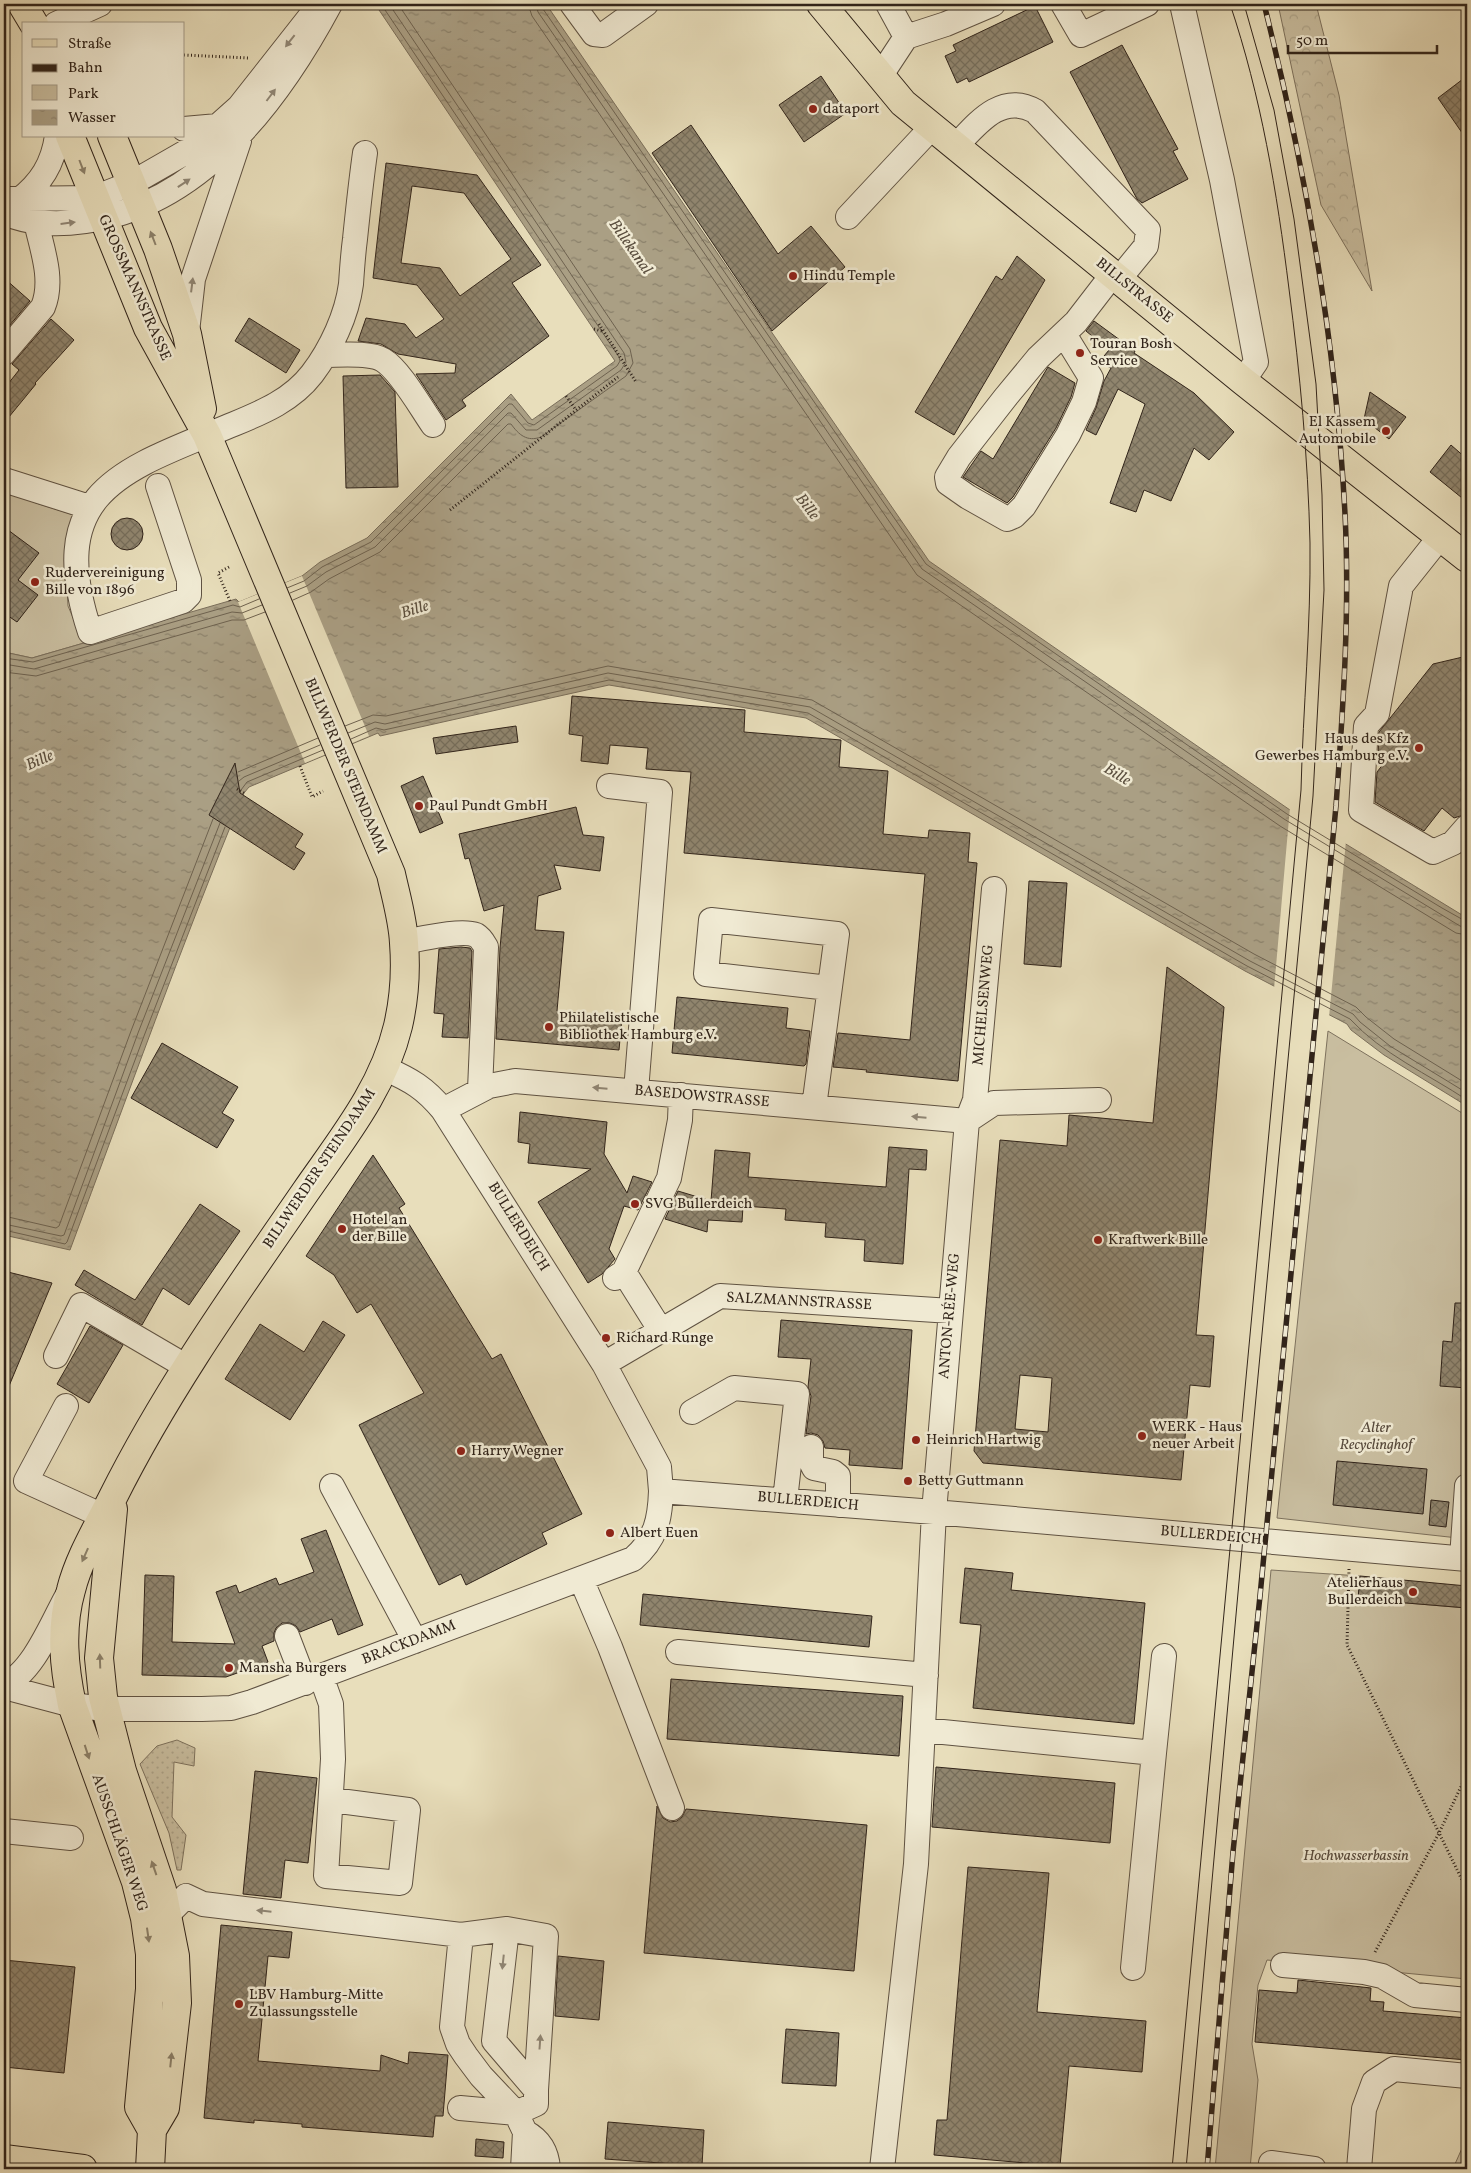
<svg xmlns="http://www.w3.org/2000/svg" width="1471" height="2173" font-family="Vollkorn,serif">
<style>
.grass{fill:url(#grass-dots);stroke:#7d715d}
.forest{fill:url(#forest-crowns);stroke:#7d715d}
.park{fill:#c9bea0;stroke:#7d715d}
.water{fill:url(#water-ripples);stroke:#7a6e5a}
.pier{fill:#e8debb}
.lines{fill:none;stroke-linecap:round;stroke-linejoin:round}
.shore{stroke:#6e624f;stroke-width:1}
.building{fill:url(#building-cross-hatch);stroke:#31241a;fill-rule:evenodd}
.minor-casing{stroke:#5f5242;stroke-width:26}
.major-casing{stroke:#31241a;stroke-width:30}
.path{stroke:#31241a;stroke-width:3;stroke-dasharray:1 2.5;stroke-linecap:butt}
.minor{stroke:#f0ead3;stroke-width:24}
.major{stroke:#e8debb;stroke-width:28}
.tram{stroke:#31241a;stroke-width:1}
.rail-casing{stroke:#31241a;stroke-width:5.5}
.rail{stroke:#f0ead3;stroke-width:4;stroke-dasharray:11;stroke-linecap:butt}
.oneway{fill:#908776}
.oneway2{fill:#8c816a}
.poi-dot{fill:#8f2418;stroke:#f0ead3;stroke-width:2}
.labels{text-anchor:middle;dominant-baseline:central;stroke-width:5;stroke-linejoin:round;paint-order:stroke}
.poi-label{font-size:15px;fill:#31241a;stroke:#f0ead3;text-anchor:start}
.street-label{font-size:15px;fill:#31241a;stroke:#f0ead3}
.park-label{font-size:15px;font-style:italic;fill:#574a3c;stroke:#f0ead3}
.water-label{font-size:16px;font-style:italic;fill:#5b4f3f;stroke:#f0ead3}
</style>
<defs>
<pattern id="grass-dots" width="8" height="8" patternUnits="userSpaceOnUse" patternTransform="scale(1.25)"><rect width="8" height="8" fill="#c9bea0"/><path d="M2 2h.1M6 6h.1" fill="none" stroke="#ada389" stroke-width="1.8" stroke-linecap="round"/></pattern>
<pattern id="forest-crowns" width="20" height="18" patternUnits="userSpaceOnUse" patternTransform="scale(1.25)"><rect width="20" height="18" fill="#c9bea0"/><path d="M2 6a3 3 0 1 1 6 0M12 15a3 3 0 1 1 6 0" fill="none" stroke="#ada389"/></pattern>
<pattern id="water-ripples" width="26" height="14" patternUnits="userSpaceOnUse" patternTransform="scale(1.25)"><rect width="26" height="14" fill="#aa9f84"/><path d="M2 4q2-2 4 0t4 0M15 11q2-2 4 0t4 0" fill="none" stroke="#8b816b"/></pattern>
<pattern id="building-cross-hatch" width="8" height="8" patternUnits="userSpaceOnUse" patternTransform="scale(1.25)"><rect width="8" height="8" fill="#90856e"/><path d="M0 0l8 8M0 8l8-8" fill="none" stroke="#766d5a"/></pattern>
</defs>
<rect width="100%" height="100%" fill="#e8debb"/>
<filter id="stains"><feTurbulence type="fractalNoise" baseFrequency=".004" numOctaves="4"/><feColorMatrix values="0 0 0 0 .2 0 0 0 0 .09 0 0 0 0 .02 0 0 0 .5 -.17"/></filter>
<radialGradient id="worn" r=".72"><stop offset=".6" stop-color="#630" stop-opacity="0"/><stop offset="1" stop-color="#630" stop-opacity=".3"/></radialGradient>
<!-- grass -->
<path class="grass" d="M177,1740l18,8 -1,18 -20,-4 -2,55 14,18 -5,35h-4l-8,-37 -29,-69 17,-18z"/>
<!-- forest -->
<path class="forest" d="M1278,4h38l23,91 33,196 -51,-86z"/>
<!-- park -->
<path class="park" d="M4,489l32,14 38,12 -9,42 3,49 16,37 -52,15 -28,-6z
M1328,1031l139,85v423l-190,-21z
M1271,1570l89,6 -2,23 109,9v371l-200,-19 -9,25 -6,59 6,36 -8,89h-35z
M1467,2137v32h-13l1,-5z"/>
<!-- water -->
<path class="water" d="M375,4h171l383,557 361,249 177,108v188l-83,-51 -33,-25 -4,-6 -102,-53 -439,-253 -197,-33 -229,51 -2,-3 -129,54 -5,6c-62,151 -117,304 -174,457l-66,-15v-583l28,6 204,-59 3,3 63,-26 18,-14 47,-24 144,-144 21,26 83,-59z"/>
<!-- pier -->
<path class="pier" d="M302,576l67,160 -64,27 -67,-161z
M1290,807l56,34 -17,176 -55,-28z"/>
<g class="lines">
<!-- shore -->
<path class="shore" d="M528,4l4,12 385,559 363,251 176,107 11,2
M536,4l2,8 384,557 362,250 176,107 7,2
M542,4l1,5 383,555 361,250 155,94 25,14
M287,588l17,-7 18,-14 49,-25 138,-138h3l16,19 6,2 83,-59 3,-5 -1,-4 -238,-353
M290,593l17,-7 19,-14 49,-25 133,-134h3l15,17h11l84,-60 5,-8 -2,-9 -235,-349
M293,600l18,-8 18,-13 51,-27 128,-128h3c8,11 16,18 30,13l85,-61 7,-13 -3,-14 -232,-345
M4,658l29,4 200,-57 7,2 19,-8
M4,664l30,5 198,-57 10,1 20,-8
M4,672l32,4 196,-56h12l21,-8
M345,726l28,-11 13,1 222,-50 204,34 442,254 102,53 10,10 28,22 73,45
M348,733l27,-11 10,2 223,-51 202,34 440,254 103,53 7,8 30,24 77,47
M351,739l25,-11 8,2 225,-50 199,33 439,253 103,53c32,35 78,55 117,81
M238,772l80,-34
M239,781l5,-4 76,-32
M241,790l6,-8 76,-32
M4,1216l52,12 3,-2 72,-195 82,-212
M4,1224l57,12 3,-1 74,-202 82,-210
M4,1230l61,14 2,-2 77,-206 81,-209"/>
</g>
<!-- building -->
<path class="building" d="M1035,6l18,36 -84,40 -2,-4 -10,5 -12,-27 11,-5 -3,-6z
M1122,45l56,104 -5,2 15,28 -46,24 -5,-4 -67,-127z
M821,76l25,37 -42,29 -25,-37z
M1467,76v64l-29,-42z
M691,125l87,129 33,-28 34,41 -73,64 -120,-178z
M386,163l91,12 64,90 -29,18 37,53 -87,64 4,6 -20,14 -30,-46 39,-1 1,-9 -58,-10 -17,-10 -23,-3 8,-23 39,6 11,14 28,-19 -27,-34 -44,-7zM412,186l52,7 47,66 -51,37 -20,-28 -39,-5z
M1017,256l28,24 -91,155 -39,-23 81,-136 6,4z
M4,278l26,23 -26,31z
M249,318l51,32 -14,23 -51,-32z
M51,319l23,21 -39,43 1,1 -32,39v-34l15,-19 -7,-6z
M1094,321l41,30 -1,2 60,40 40,39 -25,28 -15,-12 -23,53 -27,-11 -8,22 -26,-9 35,-99 -27,-15 -22,46 -10,-5 10,-22 8,-27 7,-13 -12,-6 10,-12 -23,-19z
M1048,367l27,16 -4,14 -15,31 -43,69 -6,6 -44,-26 18,-26 12,8z
M380,375l15,17 3,95 -52,1 -3,-112z
M1370,392l36,25 -17,22 -25,-20z
M1451,445l16,14v43l-37,-30z
M111 534a16 16 0 1 1 32 0a16 16 0 1 1-32 0Z
M4,527l35,26 -21,27 20,15 -21,27 -13,-9z
M1467,656v158l-13,4 -12,-10 -18,23 -49,-29 2,-30 7,-9 -6,-5 1,-26 54,-68z
M572,696l173,14 -1,22 97,8 -2,27 49,4 -5,63 45,4 1,-8 41,3 -2,29 9,1 -19,218 -92,-9 1,-2 -34,-3 5,-34 72,7 15,-166 -241,-21 7,-81 -45,-3 2,-21 -38,-3 -2,19 -27,-3 2,-25 -14,-2z
M516,726l2,16 -82,12 -3,-16z
M235,763l5,30 63,41 -8,13 10,6 -11,17 -85,-55z
M423,776l20,47 -23,10 -19,-47z
M576,807l7,28 21,2 -4,34 -46,-6 7,24 -23,7 -3,34 29,2 -7,79 65,6 -3,33 -123,-11 4,-91 4,-43 -20,6 -15,-53 -4,1 -6,-25z
M1029,881l38,2 -6,84 -37,-3z
M461,947l9,1 2,3 -4,87 -26,-1 2,-23 -10,-1 5,-64z
M1167,967l57,40 -28,328 18,1 -4,51 -20,-2 -9,95 -198,-17 -9,-12 26,-311 67,6 2,-31 84,8zM1020,1375l32,3 -4,54 -33,-3z
M677,997l111,11 -2,20 24,3 -4,33 -2,2 -132,-13z
M162,1043l76,44 -16,26 12,7 -17,28 -86,-50z
M520,1112l87,10 -3,32 23,39 6,-17 19,6 -14,28 -14,-4 -15,43 6,10 -13,15 -14,9 -50,-81 53,-33 -63,-6 2,-19 -12,-2z
M889,1147l38,3 -1,20 -17,-1 -6,95 -39,-3 1,-21 -40,-3 1,-14 -41,-3 1,-11 -43,-3 -1,16 -34,-2 -1,12 -42,-13 13,-28 33,10 4,-51 35,3 -2,24 138,10z
M373,1155l32,49 -6,4 93,151 9,-5 81,160 -40,19 5,11 -81,41 -5,-11 -22,11 -80,-160 65,-32 -53,-89 -14,9 -23,-38 -28,-19z
M200,1204l40,27 -51,74 -26,-17 -21,37 -67,-40 9,-15 51,30z
M4,1271l48,12 -48,115z
M1455,1303h12v85l-27,-2 3,-45 9,1z
M781,1320l131,10 -10,139 -53,-4 1,-15 -25,-2 -2,-7 -5,-6 -7,-2 -5,1 5,-38 -3,-9 3,-28 -33,-2z
M323,1321l22,14 -55,85 -65,-41 35,-55 44,28z
M90,1326l33,19 -34,58 -32,-19z
M1337,1461l90,8 -4,45 -90,-9z
M1431,1500l18,2 -3,25 -17,-2z
M326,1530l37,95 -25,10 -6,-16 -32,13 -4,-6 -6,-3h-8l-6,5 -2,5v8l-12,5 6,16 -42,15 -84,-2 3,-100 29,1 -2,66 63,2 -19,-52 20,-7 3,8 37,-15 3,7 35,-13 -13,-33z
M965,1568l48,5 -2,17 134,13 -11,121 -161,-16 8,-83 -21,-2z
M1360,1576l107,10v22l-109,-9z
M643,1594l229,22 -3,31 -229,-22z
M671,1679l232,17 -4,60 -232,-17z
M936,1767l179,16 -5,60 -178,-16z
M255,1771l62,7 -9,85 -23,-3 -4,38 -38,-4z
M657,1806l6,12 7,4 7,-1 5,-4 4,-8 181,16 -13,146 -210,-18z
M968,1867l81,6 -12,139 109,9 -4,51 -73,-6 -9,100 -126,-11 3,-35h10z
M221,1925l71,7 -3,26 -21,-2 -10,105 122,10 1,-16 27,9 1,-12 39,3 -5,61h-8l-2,21 -131,-10v-3l-48,-4v3l-50,-5z
M558,1956l46,5 -5,59 -44,-4z
M4,1960l71,7 -11,106 -60,-6z
M1298,1980l73,8 -1,13 14,1 -1,9 84,7v42l-212,-18 4,-52 38,3z
M786,2029l53,4 -3,53 -54,-3z
M608,2122l96,8 -2,36 -97,-7z
M476,2139l28,3 -1,16 -28,-2z"/>
<g class="lines">
<!-- minor casing -->
<g class="minor-casing">
<path id="minor" d="M572,4l22,30 9,1 43,-31
M888,4l18,33
M1063,4l18,31 66,-31
M1182,4l40,176 34,182 -13,19
M56,24l44,-20
M881,75l25,-38 40,-13 47,-20
M184,129l34,-3
M956,146c21,-22 45,-54 79,-35l113,119 -2,16 -27,33
M4,199l90,-1 38,-15 61,-35 46,-41 74,-94
M19,200c22,-17 34,-36 38,-64
M4,213c27,11 52,12 81,8 116,-15 194,-122 245,-217
M848,217l85,-91
M187,332l6,-53 46,-138
M1064,334l27,44 -7,24 -16,33 -44,71 -10,10 -7,3 -39,-22 -20,-14 -1,-6 12,-20 46,-59 33,-40 38,-36 37,-48
M4,353l39,-46c11,-27 -1,-58 -7,-85
M325,355c15,0 45,-3 58,5 17,10 38,48 50,65
M4,480l85,27
M158,486l31,94v15l-6,6 -93,31c-47,-142 33,-162 144,-208 29,-12 58,-24 78,-50 19,-25 35,-59 39,-90 1,-15 2,-30 4,-45 3,-29 6,-58 10,-86
M1440,537l-39,49 -24,128 -11,12 -5,84 72,42 20,-9 14,-16
M609,786l51,6 -24,299
M404,942c17,-3 57,-13 72,-7 5,3 7,7 10,12l-6,143
M384,1068c27,12 41,20 59,42l161,254 55,103 2,24 273,21 533,47
M814,1107l23,-173 -126,-14 -5,54 123,14
M443,1110l46,-24 26,-5 452,40
M967,1121l27,-18 105,-3
M624,1272l45,-94 11,-58 1,-25
M615,1278l9,-6 37,59
M56,1356l25,-51 106,62
M604,1364l116,-68 231,15
M66,1406l-40,75 77,35
M692,1412l42,-24 63,6 -12,106
M811,1447v15l3,6 19,4 5,4v29
M332,1486l83,155
M1462,1558l5,-72
M581,1579l29,68 62,161
M287,1636l18,47
M678,1652l248,23
M321,1676l10,28 2,55 -7,117 74,7 8,-73 -76,-10
M4,1684c28,-9 49,-63 63,-88
M4,1687l68,18 32,4h98l29,-1 21,-6 381,-143c23,-20 27,-39 28,-68
M923,1730l231,23 -21,215
M1154,1753l10,-97
M4,1831l67,7
M167,1915l19,-19 17,8 258,31 -9,92 6,17 8,12 15,20 35,37 9,19 -2,37
M461,1935l46,-6
M1283,1965l81,7 18,4 33,19 52,5
M460,2108l56,5 20,-9v-14l10,-154 -39,-7 -13,112 42,49
M525,2132c15,8 22,20 23,37
M1271,2163l43,6
M882,2169l34,-305 18,-352 33,-391 8,-21 19,-211
M1359,2169l5,-60 10,-27 20,-13 73,7"/>
</g>
<!-- major casing -->
<g class="major-casing">
<path id="major" d="M22,4l12,20
M821,4l82,99 340,278 224,177
M70,136l78,192 59,107 184,439c5,23 12,46 13,69 2,26 0,57 -6,83 -15,63 -56,113 -92,165 -69,100 -139,198 -193,306 -15,30 -34,61 -42,93 -11,39 -7,77 1,115l64,177 9,36 5,36v35l-11,118 13,23
M112,136l46,113 29,85 15,75
M113,1509l-14,149 4,39 19,74 40,119 13,66 2,47 -12,105 -13,22 -2,39
M4,2159l79,10"/>
</g>
<!-- path -->
<path class="path" d="M184,55l65,3
M599,324l37,58
M594,329l8,2
M566,396l10,14
M450,510l168,-133
M229,567l-11,6 12,28
M300,766l12,31 11,-6
M237,789l7,4
M1349,1569l-2,76 120,245
M1375,1952l64,-119 28,-59"/>
<!-- minor -->
<use href="#minor" class="minor"/>
<!-- major -->
<use href="#major" class="major"/>
<!-- tram -->
<path class="tram" d="M1172,2169l129,-1379c2,-82 10,-164 9,-247 -2,-85 -10,-170 -21,-254 -12,-97 -28,-193 -59,-285
M1186,2169l62,-687 65,-686 11,-206 -2,-95 -6,-111 -22,-165 -20,-109 -30,-106"/>
<!-- rail casing -->
<g class="rail-casing">
<path id="rail" d="M1207,2169l26,-317 27,-256 76,-790c7,-97 14,-195 9,-292 -9,-173 -39,-343 -81,-510"/>
</g>
<!-- rail -->
<use href="#rail" class="rail"/>
</g>
<!-- one-way arrows -->
<defs><path id="oneway-solid" d="M-6-.8H1V-3.2L6.5 0L1 3.2V.8H-6Z" transform="scale(1.25)"/></defs>
<g class="oneway">
<use href="#oneway-solid" transform="translate(290 41) rotate(128)"/>
<use href="#oneway-solid" transform="translate(271 95) rotate(-53)"/>
<use href="#oneway-solid" transform="translate(184 183) rotate(-34)"/>
<use href="#oneway-solid" transform="translate(68 223) rotate(-7)"/>
<use href="#oneway-solid" transform="translate(192 285) rotate(-83)"/>
<use href="#oneway-solid" transform="translate(600 1088) rotate(-175)"/>
<use href="#oneway-solid" transform="translate(919 1117) rotate(-175)"/>
<use href="#oneway-solid" transform="translate(264 1911) rotate(-174)"/>
<use href="#oneway-solid" transform="translate(503 1962) rotate(96)"/>
<use href="#oneway-solid" transform="translate(540 2042) rotate(-86)"/>
</g>
<g class="oneway2">
<use href="#oneway-solid" transform="translate(82 167) rotate(69)"/>
<use href="#oneway-solid" transform="translate(153 238) rotate(-111)"/>
<use href="#oneway-solid" transform="translate(85 1555) rotate(114)"/>
<use href="#oneway-solid" transform="translate(100 1661) rotate(-92)"/>
<use href="#oneway-solid" transform="translate(87 1752) rotate(72)"/>
<use href="#oneway-solid" transform="translate(154 1868) rotate(-109)"/>
<use href="#oneway-solid" transform="translate(148 1935) rotate(82)"/>
<use href="#oneway-solid" transform="translate(171 2060) rotate(-84)"/>
</g>
<!-- markers -->
<g class="poi-dot">
<circle cx="813" cy="109" r="5"/>
<circle cx="793" cy="276" r="5"/>
<circle cx="1080" cy="353" r="5"/>
<circle cx="1386" cy="431" r="5"/>
<circle cx="35" cy="582" r="5"/>
<circle cx="1419" cy="748" r="5"/>
<circle cx="419" cy="806" r="5"/>
<circle cx="549" cy="1027" r="5"/>
<circle cx="635" cy="1204" r="5"/>
<circle cx="342" cy="1229" r="5"/>
<circle cx="1098" cy="1240" r="5"/>
<circle cx="606" cy="1338" r="5"/>
<circle cx="1142" cy="1436" r="5"/>
<circle cx="916" cy="1440" r="5"/>
<circle cx="461" cy="1451" r="5"/>
<circle cx="908" cy="1481" r="5"/>
<circle cx="610" cy="1533" r="5"/>
<circle cx="1413" cy="1592" r="5"/>
<circle cx="229" cy="1668" r="5"/>
<circle cx="239" cy="2004" r="5"/>
</g>
<g class="labels">
<!-- poi labels -->
<g class="poi-label">
<text x="823" y="109">dataport</text>
<text x="803" y="276">Hindu Temple</text>
<text x="1090" y="344">Touran Bosh<tspan x="1090" dy="17">Service</tspan></text>
<text x="1376" y="422" text-anchor="end">El Kassem<tspan x="1376" dy="17">Automobile</tspan></text>
<text x="45" y="573">Rudervereinigung<tspan x="45" dy="17">Bille von 1896</tspan></text>
<text x="1409" y="739" text-anchor="end">Haus des Kfz<tspan x="1409" dy="17">Gewerbes Hamburg e.V.</tspan></text>
<text x="429" y="806">Paul Pundt GmbH</text>
<text x="559" y="1018">Philatelistische<tspan x="559" dy="17">Bibliothek Hamburg e.V.</tspan></text>
<text x="645" y="1204">SVG Bullerdeich</text>
<text x="352" y="1220">Hotel an<tspan x="352" dy="17">der Bille</tspan></text>
<text x="1108" y="1240">Kraftwerk Bille</text>
<text x="616" y="1338">Richard Runge</text>
<text x="1152" y="1427">WERK - Haus<tspan x="1152" dy="17">neuer Arbeit</tspan></text>
<text x="926" y="1440">Heinrich Hartwig</text>
<text x="471" y="1451">Harry Wegner</text>
<text x="918" y="1481">Betty Guttmann</text>
<text x="620" y="1533">Albert Euen</text>
<text x="1403" y="1583" text-anchor="end">Atelierhaus<tspan x="1403" dy="17">Bullerdeich</tspan></text>
<text x="239" y="1668">Mansha Burgers</text>
<text x="249" y="1995">LBV Hamburg-Mitte<tspan x="249" dy="17">Zulassungsstelle</tspan></text>
</g>
<!-- street labels -->
<g class="street-label">
<text transform="translate(134 288) rotate(66)">GROSSMANNSTRASSE</text>
<text transform="translate(1134 291) rotate(39)">BILLSTRASSE</text>
<text transform="translate(345 766) rotate(67)">BILLWERDER STEINDAMM</text>
<text transform="translate(984 1005) rotate(-85)">MICHELSENWEG</text>
<text transform="translate(702 1097) rotate(5)">BASEDOWSTRASSE</text>
<text transform="translate(320 1169) rotate(-56)">BILLWERDER STEINDAMM</text>
<text transform="translate(518 1227) rotate(58)">BULLERDEICH</text>
<text transform="translate(799 1302) rotate(3)">SALZMANNSTRASSE</text>
<text transform="translate(950 1316) rotate(-85)">ANTON-RÉE-WEG</text>
<text transform="translate(808 1502) rotate(5)">BULLERDEICH</text>
<text transform="translate(1211 1536) rotate(5)">BULLERDEICH</text>
<text transform="translate(409 1643) rotate(-21)">BRACKDAMM</text>
<text transform="translate(119 1843) rotate(71)">AUSSCHLÄGER WEG</text>
</g>
<!-- park labels -->
<g class="park-label">
<text x="1376" y="1428">Alter<tspan x="1376" dy="17">Recyclinghof</tspan></text>
<text x="1356" y="1856">Hochwasserbassin</text>
</g>
<!-- water labels -->
<g class="water-label">
<text transform="translate(630 247) rotate(55)">Billekanal</text>
<text transform="translate(807 507) rotate(53)">Bille</text>
<text transform="translate(415 610) rotate(-17)">Bille</text>
<text transform="translate(40 761) rotate(-24)">Bille</text>
<text transform="translate(1117 775) rotate(31)">Bille</text>
</g>
</g>
<!-- margin -->
<rect width="1471" height="2173" fill="none" stroke="#e8debb" stroke-width="20"/>
<rect x="5" y="5" width="1461" height="2163" fill="none" stroke="#31241a" stroke-width="2.5"/>
<rect x="10" y="10" width="1451" height="2153" fill="none" stroke="#31241a"/>
<!-- legend -->
<rect x="22" y="22" width="162" height="115" fill="#f0ead3" stroke="#a49b89"/>
<rect x="32" y="39" width="25" height="8" fill="#e8debb" stroke="#a49b89"/>
<text x="68" y="48" font-size="15" fill="#31241a">Straße</text>
<rect x="32" y="64" width="25" height="8" fill="#31241a" stroke="#a49b89"/>
<text x="68" y="72" font-size="15" fill="#31241a">Bahn</text>
<rect x="32" y="85" width="25" height="15" fill="#c9bea0" stroke="#a49b89"/>
<text x="68" y="98" font-size="15" fill="#31241a">Park</text>
<rect x="32" y="110" width="25" height="15" fill="url(#water-ripples)" stroke="#a49b89"/>
<text x="68" y="122" font-size="15" fill="#31241a">Wasser</text>
<!-- scale -->
<path d="M1288 45v8h149v-8" fill="none" stroke="#31241a" stroke-width="2.5"/>
<text x="1296" y="45" font-size="15" fill="#31241a" stroke="#f0ead3" stroke-width="4" paint-order="stroke">50 m</text>
<rect width="100%" height="100%" filter="url(#stains)"/>
<rect width="100%" height="100%" fill="url(#worn)"/>
</svg>
